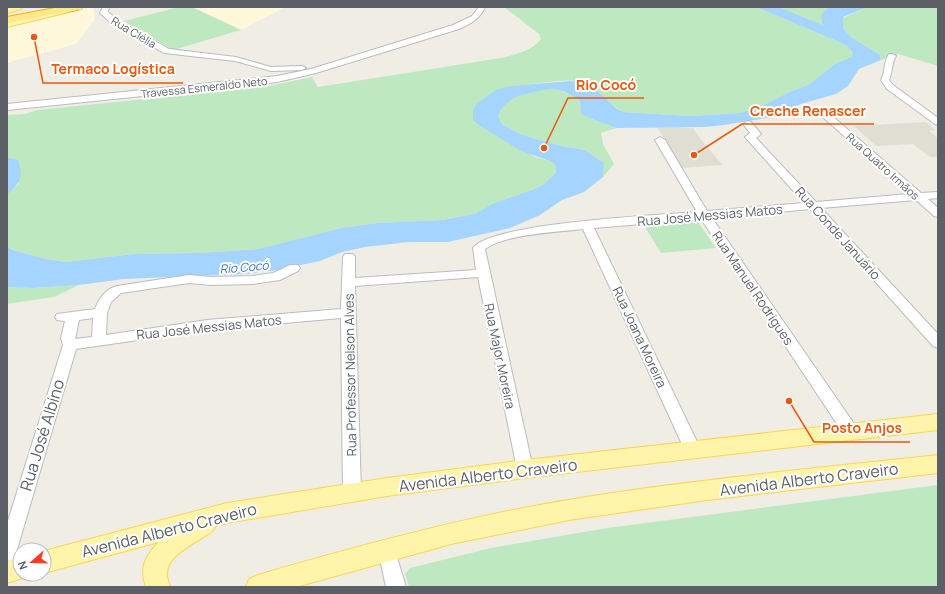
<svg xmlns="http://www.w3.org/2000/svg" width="945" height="594" font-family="Manrope,sans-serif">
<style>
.commercial{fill:#fff8da}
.education{fill:#e0ddd3}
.green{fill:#bee9c0}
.water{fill:#a5d4ff}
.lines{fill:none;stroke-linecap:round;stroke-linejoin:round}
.minor-casing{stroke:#b9bcc1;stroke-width:2}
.major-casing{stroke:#fed44f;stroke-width:2}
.highway-casing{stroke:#f4b200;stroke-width:2}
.minor{fill:#fff;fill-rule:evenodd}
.major{fill:#fff5aa;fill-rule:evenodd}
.highway{fill:#ffe78c;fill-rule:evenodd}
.labels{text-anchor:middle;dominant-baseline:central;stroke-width:4;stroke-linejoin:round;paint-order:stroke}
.far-street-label{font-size:11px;fill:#5c6066;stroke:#fff}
.far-water-label{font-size:12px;font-style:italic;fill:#3872bb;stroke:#fff}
.street-label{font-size:13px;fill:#5c6066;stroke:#fff}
.near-street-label{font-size:16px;fill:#5c6066;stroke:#fff}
.leader{fill:none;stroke:#e8590c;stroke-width:1.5}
.callout-dot{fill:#e8590c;stroke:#fff;stroke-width:1.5}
.callout-label{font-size:14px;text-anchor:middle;font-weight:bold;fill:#e8590c;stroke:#fff;stroke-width:4;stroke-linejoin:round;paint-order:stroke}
</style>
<rect width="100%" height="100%" fill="#f0eee4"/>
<!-- commercial -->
<path class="commercial" d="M86,7h7l2,12 -19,25 -69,19v-37z
M192,7h91v1l-42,22z"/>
<!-- education -->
<path class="education" d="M926,122l9,8 -6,1 9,7v19h-8l-17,-13 -37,2 -22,-20z
M657,127l36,1 13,18 17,19 -41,3z"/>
<!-- green -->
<path class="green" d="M179,7h13l49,23 -68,20 -49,-29z
M504,7h252l83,35 8,4 6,7v3l-18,8 -27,21 -19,7 -23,12 -26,9 -49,3 -68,-4c-14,-7 -22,-22 -37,-29 -16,-7 -55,3 -75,3l-31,40 55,31 15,4 5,4 1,9 -12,10 -12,6 -38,13 -18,10 -8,2 -26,5 -65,3 -36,5 -83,21 -61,4 -64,1 -68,8 -19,-3 -33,-9 -6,-3v-52l12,-11 -6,-26 -6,-1v-42l18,-1 12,-4 227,-23 48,-10 6,10 183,-29c15,-4 31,-7 40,-19l-2,-5z
M779,7h49l-2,2 -3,16z
M868,7h70v59l-40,-12 -17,6 -1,-5 -29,-18 -8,-9v-10z
M552,88l21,7 7,6 1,12 3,3 32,12 -15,5 2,11 11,20 -11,13 1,-14 -19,-13 -24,-4 -41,-12 -18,-10 -4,-8c9,-23 34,-24 54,-28z
M698,222l18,26 -55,5 -16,-26z
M79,285l-25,12 -47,7v-17l26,1z
M938,485v102h-529l-4,-13 5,-6 81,-20 116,-20z"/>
<!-- water -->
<path class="water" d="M756,7h23l44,18 -2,-9 7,-9h40l-25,10v11l8,9 29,18 1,5 -22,9 -11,17 -12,8 -35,10 -28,13 -49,8 -19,2 -89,1 -32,-12 -3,-3 -1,-12c-8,-7 -16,-10 -26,-12 -4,-1 -10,1 -15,2 -17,3 -34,7 -41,25l4,8 18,10 41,12 24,4 19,13 -1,14 -19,15 -22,8 -22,15 -30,13 -62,14h-39l-44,5 -23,5 -22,9 -43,9 -32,4 -121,5 -45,6 -46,3 -26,-1v-40l6,3 33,9 19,3 68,-8 64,-1 61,-4 83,-21 36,-5 65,-3 26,-5 8,-2 18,-10 38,-13 12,-6 12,-11 -1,-8 -5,-4 -29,-10 -41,-25 -7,-6v-10l4,-7 19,-13 15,-4 59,-5 14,1 13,8 20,19 6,3 68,4 49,-3 26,-9 23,-12 19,-7 27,-21 18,-8v-3l-6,-7 -8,-4z
M7,157l11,3c6,18 2,23 -11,35z"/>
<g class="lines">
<!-- minor casing -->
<g class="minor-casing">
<path id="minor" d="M103,7h6l-1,5 10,8 51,29 67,8 35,10 31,-1 4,2 -4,2 -31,1 -36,-10 -71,-8 -52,-29 -12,-11z
M479,7h6c-5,12 -15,17 -26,22l-143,44 -39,9 -270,28v-6l270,-28 34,-7 142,-44 19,-9z
M889,54h3l4,2c-5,8 -3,15 -7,24l4,5 45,33v7l-3,-1 -48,-35 -6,-9c5,-9 2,-17 8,-26z
M828,114l3,1 90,78 17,-1v6l-10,1 10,9v9l-4,-1 -18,-16 -95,8 117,126v14l-5,-2 -123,-137 -98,9 145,210 2,4 -2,4 -6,2 -6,-2 -144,-217 -107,9 107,222 -2,5 -6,2 -6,-2 -104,-226c-25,3 -78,5 -98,20l48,220 -2,5 -6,2 -6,-2 -2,-5 -39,-192 -123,9 6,208 -3,5 -6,2 -6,-2 -3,-5 -2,-176 -134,12 -131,19 -60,204 -2,6 -7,2v-37l56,-179 -2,-7 4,-17 -8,-1 -2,-3 2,-3 38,-5c4,-10 10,-20 22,-23l72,-11 22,2 42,-1 20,-3 17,-8h8l2,3 -2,3 -18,9 -27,4 -42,1 -22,-2 -68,10 -10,9 -4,11 -1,22 101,-15 134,-11 2,-52 2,-3h8l2,3v21l121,-8 -3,-22c17,-25 188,-33 224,-36l-42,-72 5,-3 5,3 42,71 97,-8 -59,-66 5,-4 -7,-9 5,-3 3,1 10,12 -5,4 60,64 93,-8 -84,-75 -2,-2 2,-2zM93,318l-1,19 -17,2 4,-19z
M387,542l6,2 13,43h-20l-8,-37 3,-6z"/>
</g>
<!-- major casing -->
<g class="major-casing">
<path id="major" d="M7,7h16l-2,2 -14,4z
M67,7h16l-2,2 -74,18v-6z
M938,414v16l-413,48 -138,18 -160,27 -11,3c-3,6 -8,8 -14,12 -13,8 -36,20 -35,37 0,4 2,8 3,12h-24c-7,-19 -1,-31 13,-45l-115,31v-22l183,-48 160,-25 138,-18z
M938,455v18l-231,27 -138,20 -118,24 -155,43h-50l3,-8 9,-4c89,-26 178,-50 270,-68 134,-25 274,-37 410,-52z
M20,557v17h10l-1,2 -22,7v-22z"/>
</g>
<!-- highway casing -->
<g class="highway-casing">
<path id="highway" d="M60,7h22l-5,3 -70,13v-6z"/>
</g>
<!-- minor -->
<use href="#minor" class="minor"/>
<!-- major -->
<use href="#major" class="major"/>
<!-- highway -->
<use href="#highway" class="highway"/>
</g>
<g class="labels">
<!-- far-street labels -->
<g class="far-street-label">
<text transform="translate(134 32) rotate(31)">Rua Clélia</text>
<text transform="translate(204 87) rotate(-6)">Travessa Esmeraldo Neto</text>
<text transform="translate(883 166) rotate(42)">Rua Quatro Irmãos</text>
</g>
<!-- far-water labels -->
<g class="far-water-label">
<text transform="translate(244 267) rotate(-5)">Rio Cocó</text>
</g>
<!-- street labels -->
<g class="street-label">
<text transform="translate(710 215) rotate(-5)">Rua José Messias Matos</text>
<text transform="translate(838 233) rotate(48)">Rua Conde Januário</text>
<text transform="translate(753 288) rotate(56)">Rua Manuel Rodrigues</text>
<text transform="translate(209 327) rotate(-6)">Rua José Messias Matos</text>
<text transform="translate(640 337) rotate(65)">Rua Joana Moreira</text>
<text transform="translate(500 356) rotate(78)">Rua Major Moreira</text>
<text transform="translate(350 375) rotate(-91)">Rua Professor Nelson Alves</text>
</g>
<!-- near-street labels -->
<g class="near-street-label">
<text transform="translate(42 435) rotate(-73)">Rua José Albino</text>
<text transform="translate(488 475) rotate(-7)">Avenida Alberto Craveiro</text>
<text transform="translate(809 479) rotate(-7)">Avenida Alberto Craveiro</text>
<text transform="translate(169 530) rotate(-14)">Avenida Alberto Craveiro</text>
</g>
</g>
<!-- callouts -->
<path class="leader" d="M34 37L43 83H183M544 148L568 98H644M694 155L742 124H874M789 401L814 442H910"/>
<g class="callout-dot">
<circle cx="34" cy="37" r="4"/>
<circle cx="544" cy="148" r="4"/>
<circle cx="694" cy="155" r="4"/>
<circle cx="789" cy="401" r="4"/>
</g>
<g class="callout-label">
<text x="113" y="74">Termaco Logística</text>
<text x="606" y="90">Rio Cocó</text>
<text x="808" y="116">Creche Renascer</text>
<text x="862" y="433">Posto Anjos</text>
</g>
<!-- border -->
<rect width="945" height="594" fill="none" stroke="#5c6066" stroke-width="16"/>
<!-- north arrow -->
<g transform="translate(32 562) rotate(250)"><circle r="19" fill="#ffffff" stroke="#bebfc2"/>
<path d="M0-3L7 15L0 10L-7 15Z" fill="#f83b21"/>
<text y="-6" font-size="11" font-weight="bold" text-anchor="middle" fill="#5c6066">N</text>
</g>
</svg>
